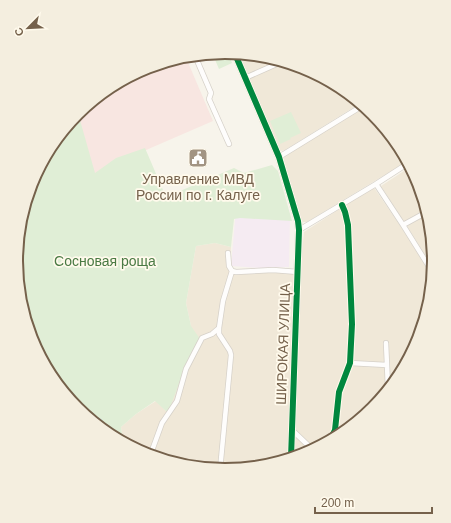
<svg xmlns="http://www.w3.org/2000/svg" width="451" height="523" font-family="Helvetica,sans-serif">
<style>
.residential{fill:#f0e8d8}
.education{fill:#f5ebf2}
.medical{fill:#f8e6e1}
.green{fill:#e0eed6}
.lines{fill:none;stroke-linecap:round;stroke-linejoin:round}
.stream{stroke:#cde0e7;stroke-width:1}
.minor-casing{stroke:#d6d1c9;stroke-width:6}
.tertiary-casing{stroke:#d6d1c9;stroke-width:8}
.minor{stroke:#fefdfc;stroke-width:4.5}
.tertiary{stroke:#fefdfc;stroke-width:6}
.cycleway-casing{stroke:#fffaec;stroke-width:8}
.cycleway{stroke:#00873e;stroke-width:6}
.labels{text-anchor:middle;dominant-baseline:central;stroke-width:3.5;stroke-linejoin:round;paint-order:stroke}
.poi-label{font-size:14px;fill:#75614b;stroke:#fffaec}
.park-label{font-size:14px;fill:#4a7a43;stroke:#fffaec}
.street-label{font-size:14px;fill:#75614b;stroke:#fffaec}
.rim{fill:none;stroke:#75614b;stroke-width:2}
</style>
<rect width="100%" height="100%" fill="#f7f4eb"/>
<!-- residential -->
<path class="residential" d="M237,54l69,14 53,36 -74,46 -4,1 -2,-1z
M364,107l10,7 32,48 -99,60h-4l-3,-3 -17,-57v-3l2,-3z
M410,167l9,15 6,29 -19,11h-2l-23,-36z
M372,188l3,1 28,41 29,47 -13,65 -46,68 -68,45 -80,16 -80,-16 -26,-18 3,-3 -1,-7 15,-13 20,-13 11,11 24,-86 -5,-23 10,-57 19,-3 16,4 -1,20 1,6 69,-1 4,-40z
M426,215l9,47 -1,7 -27,-43z"/>
<!-- education -->
<path class="education" d="M237,198l53,19 -1,50 -28,1 -30,-2z"/>
<!-- medical -->
<path class="medical" d="M187,60l26,61 -60,26 -40,18 -21,11 -18,-58 4,-5 68,-45z"/>
<!-- green -->
<path class="green" d="M226,52h2l4,11 -13,6 -6,-14z
M291,112l10,21 -11,5 1,1 -11,5 -10,-23z
M78,113l17,60 21,-15 29,-10 21,49 68,-29 10,5 28,-8 6,6 14,50 -52,-3 -6,1 -3,28 -16,-4 -19,3 -10,57 5,23 9,13 -16,31 -16,43 -13,-12 -19,13 -15,13 1,7 -3,3 -42,-28 -45,-68 -16,-80 16,-80z"/>
<g class="lines">
<!-- stream -->
<path class="stream" d="M81,408l21,12"/>
<!-- minor casing -->
<g class="minor-casing">
<path id="minor" d="M196,58l15,35 -2,6 20,45
M245,78l34,-15
M279,157l83,-51
M376,184l27,41 30,48
M403,225l22,-12
M299,230l77,-46 31,-20
M232,271l4,1 37,-2 25,2
M386,343l1,22 1,24
M350,363l37,2
M291,429l22,21
M331,438l4,-8 4,-38 11,-29 2,-39 -4,-99 -3,-13 -3,-7
M150,456l12,-33 15,-22 9,-32 16,-31 10,-4 7,-6
M220,470l11,-115 -1,-4 -11,-17v-6l4,-27 9,-30 -3,-5 -1,-13"/>
</g>
<!-- tertiary casing -->
<g class="tertiary-casing">
<path id="tertiary" d="M235,54l44,103 19,64 1,9 -8,228"/>
</g>
<!-- minor -->
<use href="#minor" class="minor"/>
<!-- tertiary -->
<use href="#tertiary" class="tertiary"/>
<!-- cycleway casing -->
<g class="cycleway-casing">
<path id="cycleway" d="M235,54l44,103 19,64 1,9 -8,228
M331,438l4,-8 4,-38 11,-29 2,-39 -4,-99 -3,-13 -3,-7"/>
</g>
<!-- cycleway -->
<use href="#cycleway" class="cycleway"/>
</g>
<!-- icons -->
<defs>
<g id="civic-square" transform="scale(1)"><rect x="-9" y="-9" width="18" height="18" rx="4" fill="#a29483" stroke="#fffaec"/><path d="M-.6-6.5H3V-4.5H.6V-3L4-1V1h2V6H-6V1h2V-1L-.6-3ZM-1.2 2.5V6h2.4V2.5Z" fill="#fff"/></g>
</defs>
<g fill-rule="evenodd">
<use href="#civic-square" x="198" y="158"/>
</g>
<g class="labels">
<!-- poi labels -->
<g class="poi-label">
<text x="198" y="179">Управление МВД<tspan x="198" dy="16">России по г. Калуге</tspan></text>
</g>
<!-- park labels -->
<g class="park-label">
<text x="105" y="261">Сосновая роща</text>
</g>
<!-- street labels -->
<g class="street-label">
<text transform="translate(283 344) rotate(-88)">ШИРОКАЯ УЛИЦА</text>
</g>
</g>
<!-- crop -->
<path d="M0 0H451V523H0ZM23 261a202 202 0 1 1 404 0a202 202 0 1 1-404 0Z" fill="#f4eedf" fill-rule="evenodd"/>
<path class="rim" d="M23 261a202 202 0 1 1 404 0a202 202 0 1 1-404 0Z"/>
<!-- north arrow -->
<g transform="translate(28 28) rotate(246)" stroke="#fffaec" stroke-width="3" paint-order="stroke">
<path d="M0-3L7 15L0 10L-7 15Z" fill="#75614b"/>
<text y="-6" font-size="11" font-weight="bold" text-anchor="middle" fill="#75614b">С</text>
</g>
<!-- scale -->
<path d="M315 507v6h117v-6" fill="none" stroke="#75614b" stroke-width="2"/>
<text x="321" y="507" font-size="12" fill="#75614b" stroke="#fffaec" stroke-width="3" paint-order="stroke">200 m</text>
</svg>
